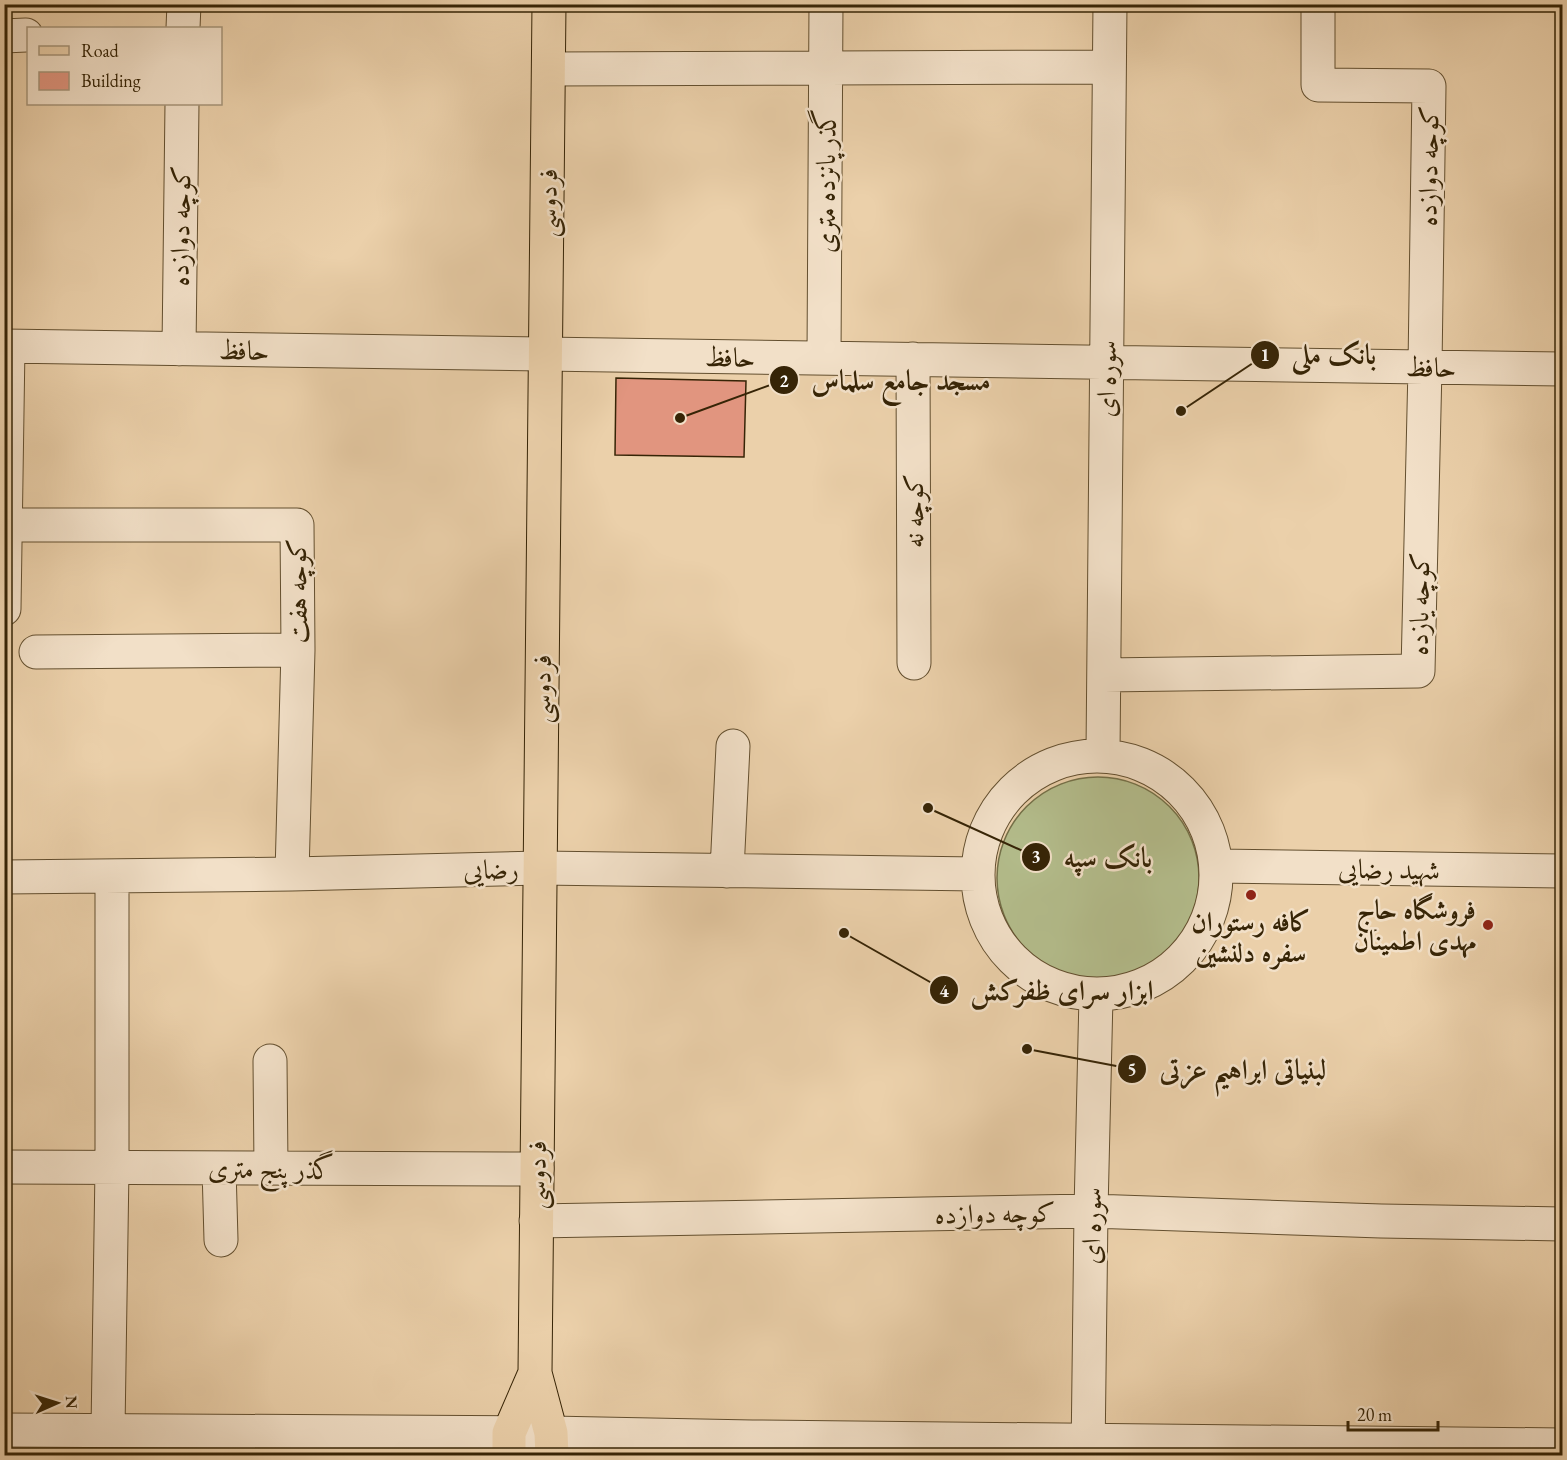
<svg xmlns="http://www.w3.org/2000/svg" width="1567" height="1460" font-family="'EB Garamond',Amiri,serif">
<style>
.green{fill:#b3bc8b;stroke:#747048;stroke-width:1.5}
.building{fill:#e1957f;stroke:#362406;stroke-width:1.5}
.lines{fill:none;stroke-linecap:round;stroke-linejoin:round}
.minor-casing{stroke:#634f2f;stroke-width:35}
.major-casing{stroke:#362406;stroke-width:35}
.minor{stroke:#f2e0c8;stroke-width:33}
.major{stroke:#ebd0aa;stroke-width:33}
.poi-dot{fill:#8f2418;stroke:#f2e0c8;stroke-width:2}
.labels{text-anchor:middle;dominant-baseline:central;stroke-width:5;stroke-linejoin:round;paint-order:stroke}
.street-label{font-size:27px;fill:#362406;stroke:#f2e0c8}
.poi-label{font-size:27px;font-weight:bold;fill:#362406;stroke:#f2e0c8;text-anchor:end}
.leader{fill:none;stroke:#362406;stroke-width:2}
.callout-dot{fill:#362406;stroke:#f2e0c8;stroke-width:2}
.mark-label{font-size:18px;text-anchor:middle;font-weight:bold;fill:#fff}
.callout-label{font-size:28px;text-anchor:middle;font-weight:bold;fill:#362406;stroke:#f2e0c8;stroke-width:5;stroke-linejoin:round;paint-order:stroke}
</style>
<rect width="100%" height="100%" fill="#ebd0aa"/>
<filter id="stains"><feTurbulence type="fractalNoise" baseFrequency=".00333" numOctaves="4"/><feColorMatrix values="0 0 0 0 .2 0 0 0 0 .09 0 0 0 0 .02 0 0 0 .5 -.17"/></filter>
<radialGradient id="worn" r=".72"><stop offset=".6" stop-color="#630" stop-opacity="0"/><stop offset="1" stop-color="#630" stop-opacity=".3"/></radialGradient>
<!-- green -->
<path class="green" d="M997 878a101 101 0 1 1 202 0a101 101 0 1 1-202 0Z"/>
<!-- building -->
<path class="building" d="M616,378l130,3 -2,76 -129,-2z"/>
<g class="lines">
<!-- minor casing -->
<g class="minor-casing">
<path id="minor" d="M183,28l1,-24
M4,36l22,-1
M549,69l560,-2
M4,346l1558,23
M179,349l3,-245
M824,358l2,-354
M913,359l1,304
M6,525h291l1,125 -6,224
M4,609l4,-263
M36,652l262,-2
M1104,675l314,-4 7,-304 4,-281 -111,-1v-81
M1103,753l7,-749
M978 875a119 119 0 1 1 238 0a119 119 0 1 1-238 0Z
M1216,866l346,5
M727,871l6,-125
M4,877l288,-3 248,-6 437,6
M270,1061l1,107
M4,1167l533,2
M219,1168l2,72
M536,1221l555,-10 290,10 181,3
M4,1430l547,3 201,4 810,8
M108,1430l4,-262v-291
M1088,1456l3,-245 5,-215"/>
</g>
<!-- major casing -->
<g class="major-casing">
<path id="major" d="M549,4l-14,1369 16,60 1,23
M509,1456v-23l26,-60"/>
</g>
<!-- minor -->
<use href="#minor" class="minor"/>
<!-- major -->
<use href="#major" class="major"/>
</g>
<!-- markers -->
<g class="poi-dot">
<circle cx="1251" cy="895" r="6"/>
<circle cx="1488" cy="925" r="6"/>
</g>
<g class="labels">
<!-- street labels -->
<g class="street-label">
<text transform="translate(1428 166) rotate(-89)">کوچه دوازده</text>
<text transform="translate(825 181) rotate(-90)">گذر پانزده متری</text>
<text transform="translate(547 203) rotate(-89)">فردوسی</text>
<text transform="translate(180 226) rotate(-89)">کوچه دوازده</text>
<text transform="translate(244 350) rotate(1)">حافظ</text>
<text transform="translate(730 357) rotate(1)">حافظ</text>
<text transform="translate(1431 367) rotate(1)">حافظ</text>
<text transform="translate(1106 379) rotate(-89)">سوره ای</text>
<text transform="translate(913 511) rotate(-90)">کوچه نه</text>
<text transform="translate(297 591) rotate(-91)">کوچه هفت</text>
<text transform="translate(1419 604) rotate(-89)">کوچه یازده</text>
<text transform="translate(541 689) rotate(-89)">فردوسی</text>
<text transform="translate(491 869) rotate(-1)">رضایی</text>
<text transform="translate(1389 869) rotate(1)">شهید رضایی</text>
<text x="271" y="1168">گذر پنج متری</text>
<text transform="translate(536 1175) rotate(-89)">فردوسی</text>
<text transform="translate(995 1213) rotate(-1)">کوچه دوازده</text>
<text transform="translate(1091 1226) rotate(-89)">سوره ای</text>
</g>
<!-- poi labels -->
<g class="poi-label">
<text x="1476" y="909">فروشگاه حاج<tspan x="1476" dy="31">مهدی اطمینان</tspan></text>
<text x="1251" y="921" text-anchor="middle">کافه رستوران<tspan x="1251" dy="31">سفره دلنشین</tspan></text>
</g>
</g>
<!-- callouts -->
<path class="leader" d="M1181 411L1265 355M680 418L784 380M928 808L1036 857M844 933L944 990M1027 1049L1132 1069"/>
<g class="callout-dot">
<circle cx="1181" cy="411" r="6"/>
<circle cx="680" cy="418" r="6"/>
<circle cx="928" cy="808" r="6"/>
<circle cx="844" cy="933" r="6"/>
<circle cx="1027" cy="1049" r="6"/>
<circle cx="1265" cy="355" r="15"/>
<circle cx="784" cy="380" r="15"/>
<circle cx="1036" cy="857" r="15"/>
<circle cx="944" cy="990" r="15"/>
<circle cx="1132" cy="1069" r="15"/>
</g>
<g class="mark-label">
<text x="1265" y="361">1</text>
<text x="784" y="387">2</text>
<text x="1036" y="863">3</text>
<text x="944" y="997">4</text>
<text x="1132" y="1076">5</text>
</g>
<g class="callout-label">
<text x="1334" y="364">بانک ملی</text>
<text x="901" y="390">مسجد جامع سلماس</text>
<text x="1108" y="867">بانک سپه</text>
<text x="1062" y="1000">ابزار سرای ظفرکش</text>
<text x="1243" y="1079">لبنیاتی ابراهیم عزتی</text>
</g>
<!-- margin -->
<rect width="1567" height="1460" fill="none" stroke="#ebd0aa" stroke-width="24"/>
<rect x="6" y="6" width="1555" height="1448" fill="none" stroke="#362406" stroke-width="3"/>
<rect x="12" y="12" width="1543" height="1436" fill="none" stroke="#362406" stroke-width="1.5"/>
<!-- legend -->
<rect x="27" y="27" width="195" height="78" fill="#f2e0c8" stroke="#a7957a" stroke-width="1.5"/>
<rect x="39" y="46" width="30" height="9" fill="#ebd0aa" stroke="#a7957a" stroke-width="1.5"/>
<text x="81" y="57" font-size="18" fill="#362406">Road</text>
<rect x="39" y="72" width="30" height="18" fill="#e1957f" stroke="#a7957a" stroke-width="1.5"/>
<text x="81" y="87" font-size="18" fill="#362406">Building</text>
<!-- north arrow -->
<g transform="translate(57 1403) rotate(87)" stroke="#f2e0c8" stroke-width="4.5" paint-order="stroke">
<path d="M0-4.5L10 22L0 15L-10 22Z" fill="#362406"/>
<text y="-9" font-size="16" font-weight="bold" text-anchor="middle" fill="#362406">N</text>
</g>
<!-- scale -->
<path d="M1348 1421v9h90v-9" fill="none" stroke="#362406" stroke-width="3"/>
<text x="1357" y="1421" font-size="18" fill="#362406" stroke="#f2e0c8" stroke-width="4.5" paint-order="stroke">20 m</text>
<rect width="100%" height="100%" filter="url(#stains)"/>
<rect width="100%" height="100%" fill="url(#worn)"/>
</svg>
